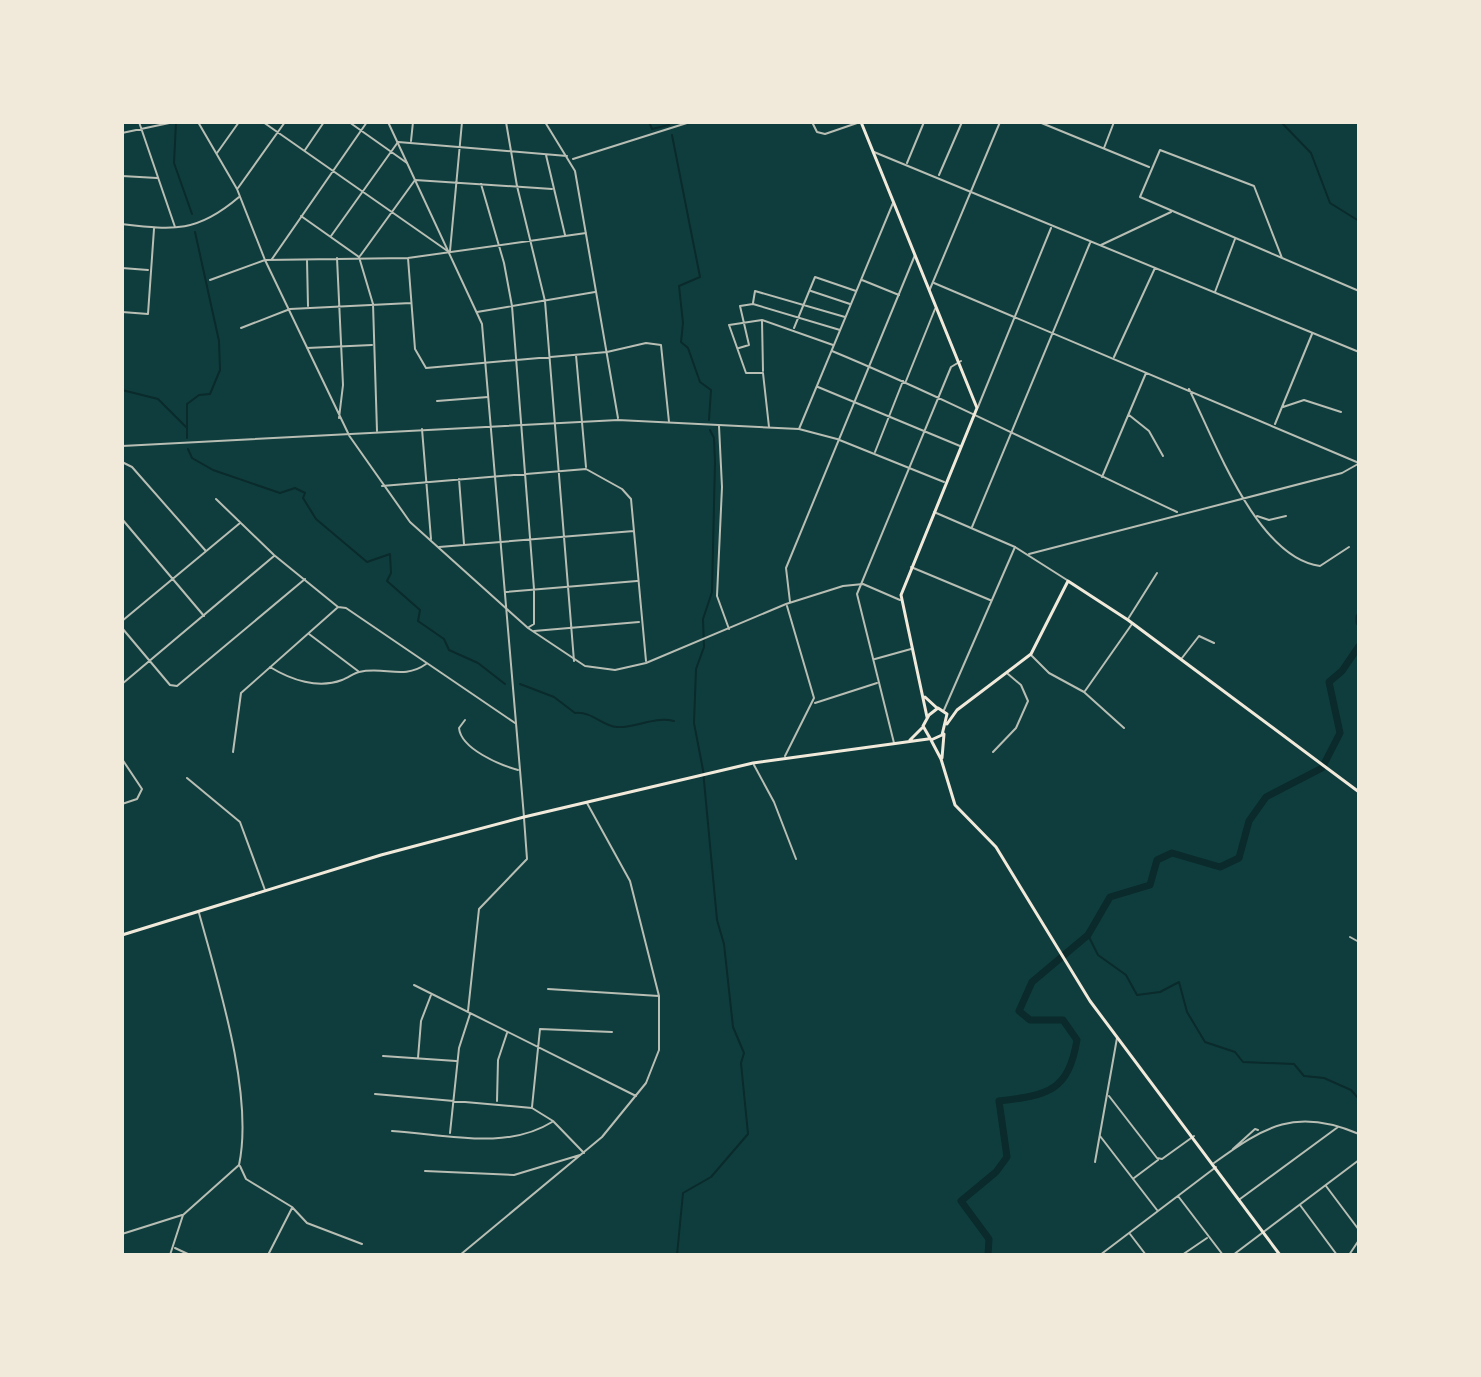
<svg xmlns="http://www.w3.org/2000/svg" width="1481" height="1377" font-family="'PT Sans',sans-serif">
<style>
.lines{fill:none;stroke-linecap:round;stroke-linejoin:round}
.stream{stroke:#0a2a2b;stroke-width:2}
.river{stroke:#0a2a2b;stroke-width:7}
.minor{stroke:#b8beb3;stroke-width:2}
.tertiary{stroke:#b8beb3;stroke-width:2}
.secondary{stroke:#f1e9da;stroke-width:3}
.primary{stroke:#f1e9da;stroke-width:3}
</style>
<rect width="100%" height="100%" fill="#0f3d3e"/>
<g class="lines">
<!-- stream -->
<path class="stream" d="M176,122l-2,41 18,51
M649,122l3,7 17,-4
M1281,122l30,31 19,50 29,18
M672,135l28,142 -21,9 4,37 -2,19 7,6 12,34 11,8 -2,30
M122,390l36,9 29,29
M187,438v-34l12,-9 11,-1 10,-24 -1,-29 -24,-109
M188,449l4,9 21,12 67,23 15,-5 10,5 -2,5 13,21 51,43 23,-8 1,19 -4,8 33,29 -2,11 26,18 5,11 29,13 27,21
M520,684l34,13 21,16c17,-2 27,13 42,14 20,1 36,-11 57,-6
M1088,935l10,20 28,20 11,20 23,-3 19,-10 8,30 18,30 30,10 8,10 51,2 10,12 20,2 27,12 8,9
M677,1255l6,-62 28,-16 37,-43 -7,-71 3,-10 -11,-26 -9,-83 -7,-24 -14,-150 -9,-47 2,-54 8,-22 -1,-28 9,-27 3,-130 -1,-24 -4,-8"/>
<!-- river -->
<path class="river" d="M1359,617v5
M988,1255l1,-16 -28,-38 35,-29 11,-15 -8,-56c49,-6 69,-9 78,-61l-14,-20h-33l-11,-9 13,-29 56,-47 22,-38 40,-12 7,-25 15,-7 48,14 19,-9 10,-37 17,-24 56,-29 18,-35 -11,-51 13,-11 17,-25"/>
<!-- minor -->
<path class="minor" d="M139,122l36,105
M198,122l39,67 28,71 83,173
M263,122l186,130
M349,122l58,41
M506,122l11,64 28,115 29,360
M545,122l30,49 43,247
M812,122l5,10 8,2 35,-12
M1039,122l110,45
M122,133l52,-11
M411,141l2,-19
M1104,148l10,-26
M305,150l19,-28
M874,152l485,200
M217,153l22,-31
M546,155l19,80
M573,159l117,-37
M907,163l17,-41
M939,175l23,-53
M122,176l35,2
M481,184l23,79 8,43 22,283v35l-5,3
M238,188l47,-66
M301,216l58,41 14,47 4,127
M122,224c52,6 75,9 117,-27
M331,236l67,-94 169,14
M1101,245l70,-33
M450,251l12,-129
M360,256l55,-76 137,9
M337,258l6,127 -4,33
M408,258l7,91 11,19 181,-16 39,-9 15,2 8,77
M1282,258l-28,-72 -94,-36 -20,47 219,94
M272,259l95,-137
M307,260l1,46
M122,268l26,2
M210,280l55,-20 143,-2 178,-25
M862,280l37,15
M934,283l425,180
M811,291l39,13
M1215,292l20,-53
M753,303l2,-12 90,26
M122,312l26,2 6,-85
M477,312l118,-20
M762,321l1,50
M241,328l49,-19 121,-6
M794,328l21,-51 41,14
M307,348l65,-3
M739,348l10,-3 -9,-39 13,-2 87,26
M832,351c118,49 230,107 345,161
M576,355l10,112
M1114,357l41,-89
M906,381l29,-72
M818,387l142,59
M1189,389c26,52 68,169 131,177l29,-19
M437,401l51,-4
M978,407l73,-179
M1283,407l21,-7 37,12
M1129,415l20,16 14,25
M1275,424l37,-90
M719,426l3,61 -5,109 12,33
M769,427l-6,-54h-17l-17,-48 33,-5 71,25
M422,429l9,110
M799,429l94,-226
M875,452l28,-71
M122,462l10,5 73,83
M1102,477l44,-104
M459,479l5,65
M382,486l204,-17 36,20 9,10 15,162
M216,499l58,56 64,52 8,1 169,115
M1257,516l12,4 17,-4
M122,519l82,97
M972,527l118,-284
M439,547l195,-16
M1029,554l313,-81 16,-9
M911,567l79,33
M506,592l131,-11
M1128,619l29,-46
M122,621l118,-98
M122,628l48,57 7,1 128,-107
M534,631l105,-9
M309,634l49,37
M1031,655l18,18 35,19 40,36
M1182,658l17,-22 15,7
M875,659l36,-10
M270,667c21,13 48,22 72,13 6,-2 12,-7 17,-8 25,-6 45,8 67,-8
M122,684l152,-128
M1085,691l47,-67
M815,703l62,-20
M944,710l71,-163
M465,720l-6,8c2,21 41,37 59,42
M894,743l-37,-149 94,-227 10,-6
M233,752l8,-59 96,-85
M993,752l23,-24 12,-27 -7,-16 -13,-11
M785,756l29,-58 -27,-92
M122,759l20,30 -5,10 -15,5
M754,765l20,37 22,57
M187,778l53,44 25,68
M1350,937l9,5
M414,985l222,111
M548,989l111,7
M468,1011l11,-102 48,-50 -3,-41
M383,1056l73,5
M418,1058l3,-37 10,-26
M375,1094l157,14 21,13 31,32
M1109,1096l48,62 5,1 32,-23
M497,1101l1,-41 9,-27
M532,1107l8,-78 72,3
M392,1131c52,3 114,20 160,-9
M450,1133l9,-85 11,-34
M1100,1136l57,74
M1233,1149l22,-20 3,1
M1095,1162l22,-124
M1214,1163c51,-37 82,-56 145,-29
M240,1166l6,13 46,28 15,16 55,21
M425,1171l89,4 66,-20
M1134,1178l24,-18
M1326,1186l33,44
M1178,1196l45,59
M1240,1199l98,-72
M1300,1205l37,50
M122,1234l60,-19
M1130,1234l16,21
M175,1248l15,7
M170,1255l13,-40 56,-50c15,-70 -21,-183 -40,-252
M268,1255l24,-47
M460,1255l142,-118 44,-54 13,-33v-54l-29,-115 -43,-78
M1100,1255l116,-88
M1182,1255l25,-17
M1233,1255l126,-95"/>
<!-- tertiary -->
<path class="tertiary" d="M388,122l94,202 42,493
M930,289l70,-167
M348,434l62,88 118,106 57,38 30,4 31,-7 140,-59 57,-18 20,-2 37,16
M122,446l496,-26 181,9 38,10 107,43
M934,512l81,35 52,33
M790,602l-4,-34 129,-313
M1349,1255l10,-15"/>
<!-- secondary -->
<path class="secondary" d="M861,122l116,286 -76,187 26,122
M925,697l12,11"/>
<!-- primary -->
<path class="primary" d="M938,708l9,6 -5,21 -11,5 -8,-14 6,-11z
M947,724l10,-14 74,-56 37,-73 60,39 231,172
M910,740l12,-12
M931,740l10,19 14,46 41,42 94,154 190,254
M942,758l2,-24
M122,935l259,-80 143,-38 229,-54 175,-24"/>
</g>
<!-- border -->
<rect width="1481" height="1377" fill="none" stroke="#f1e9da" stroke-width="248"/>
</svg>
